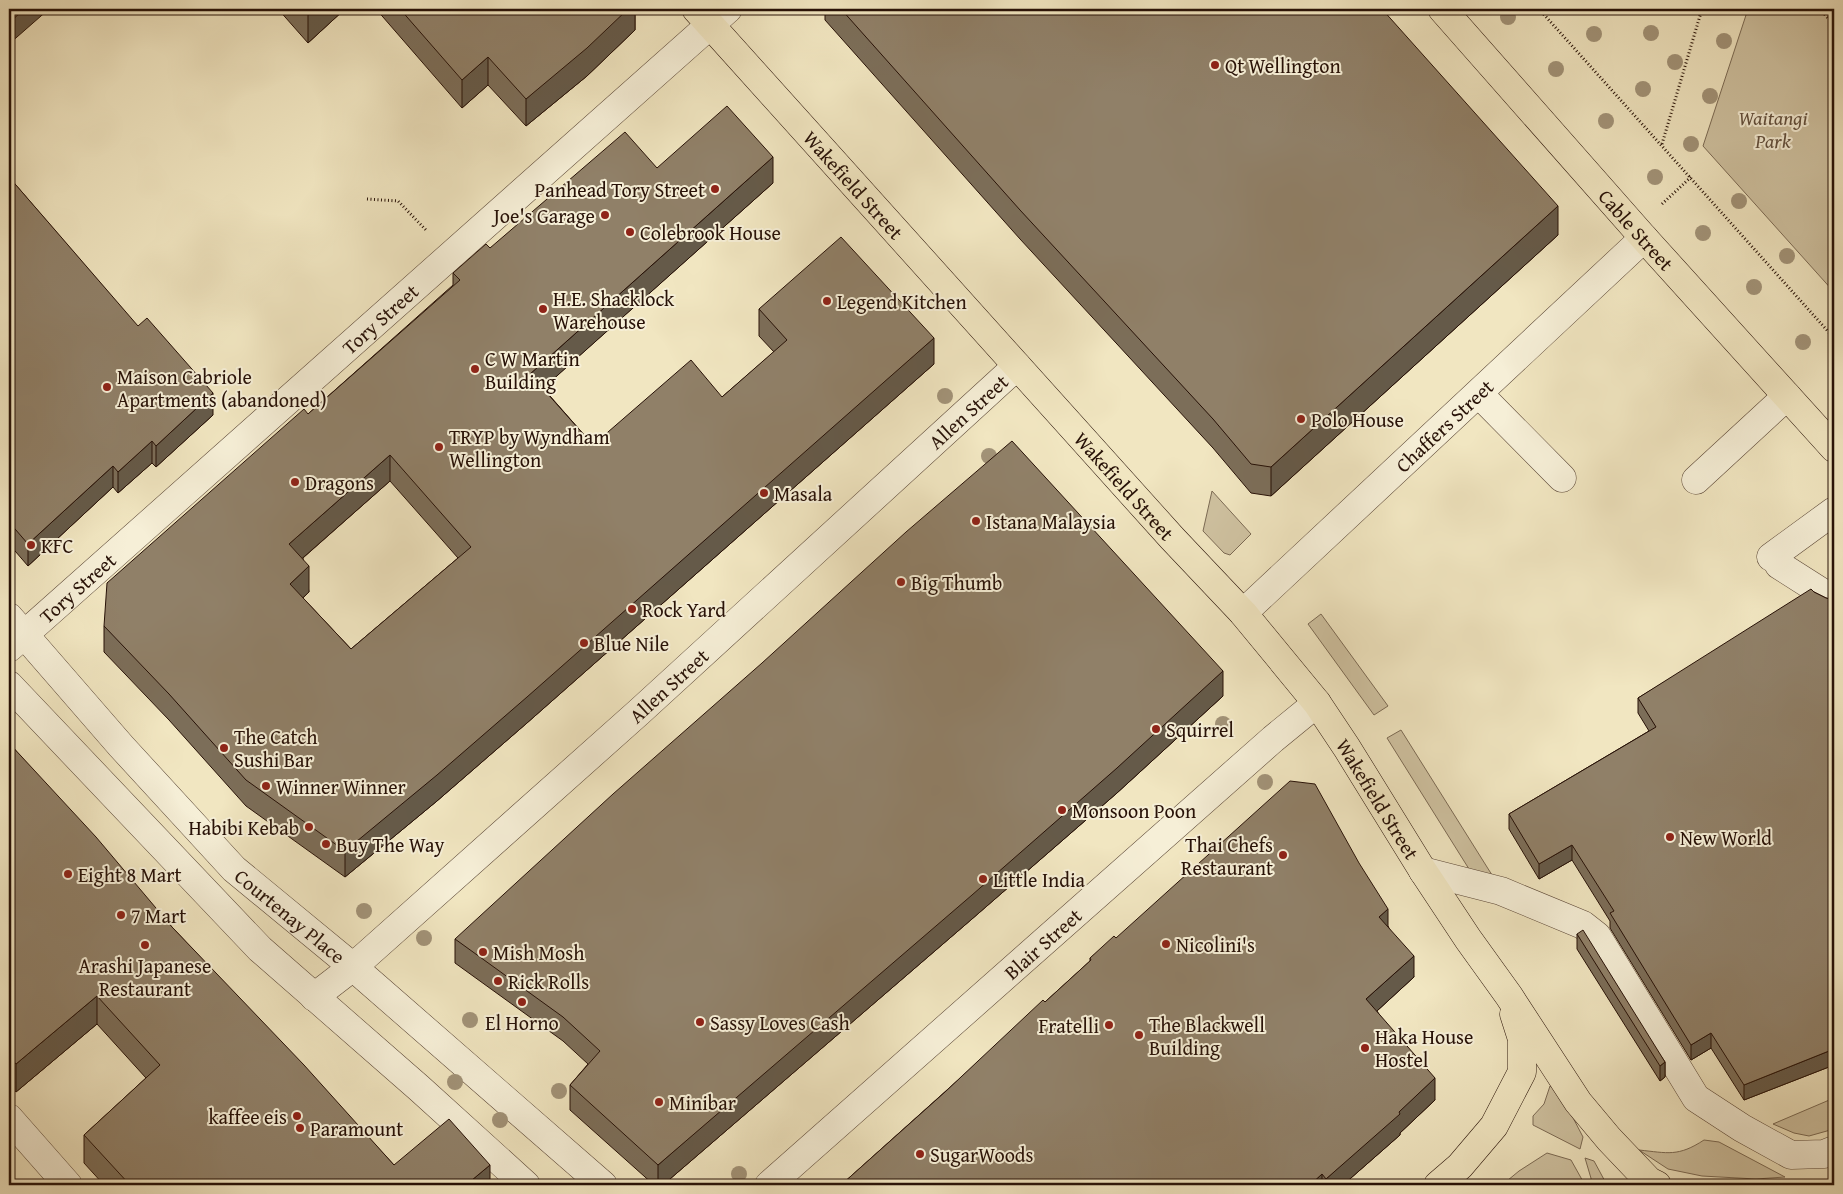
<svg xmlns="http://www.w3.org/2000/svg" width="1843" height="1194" font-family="'Gentium Book Plus',serif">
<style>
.green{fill:#cfc2a1;stroke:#7b6a54}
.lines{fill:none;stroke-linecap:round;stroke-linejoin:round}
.minor-casing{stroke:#5a4636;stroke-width:29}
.major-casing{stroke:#271107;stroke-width:29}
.path{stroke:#271107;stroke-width:3;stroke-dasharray:1 2.5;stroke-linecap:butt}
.minor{stroke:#f6efd7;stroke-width:28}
.major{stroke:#f1e6c1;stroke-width:28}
.tree{fill:#a29378}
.wall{fill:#7c6e59;stroke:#271107;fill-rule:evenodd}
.shaded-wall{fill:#655a49;stroke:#271107}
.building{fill:#908068;stroke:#271107;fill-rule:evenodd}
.poi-dot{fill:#8f2418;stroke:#f6efd7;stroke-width:2}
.labels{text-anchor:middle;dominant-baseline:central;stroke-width:4;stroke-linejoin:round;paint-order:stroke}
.poi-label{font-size:20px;fill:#271107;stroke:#f6efd7;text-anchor:start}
.park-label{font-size:20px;font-style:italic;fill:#624f3d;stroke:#f6efd7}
.street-label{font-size:20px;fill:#271107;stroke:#f6efd7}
</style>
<rect width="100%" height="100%" fill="#f1e6c1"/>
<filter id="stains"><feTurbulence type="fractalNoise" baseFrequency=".004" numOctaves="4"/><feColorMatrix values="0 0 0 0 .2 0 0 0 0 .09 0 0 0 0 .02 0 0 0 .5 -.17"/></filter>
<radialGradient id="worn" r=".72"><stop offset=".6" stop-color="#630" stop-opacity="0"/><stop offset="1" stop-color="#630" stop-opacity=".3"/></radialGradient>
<!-- green -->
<path class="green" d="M1748,9h86v283l-131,-146z
M1212,491l39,43 -21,21 -6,-2 -21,-22z
M1321,614l67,92 -14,9 -66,-91z
M1401,730l91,145 -23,-6 -82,-131z
M1550,1086l7,1 26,50 -3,12 -47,-24v-9l11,-12z
M1834,1098v31l-25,7 -15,-3 -21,-9z
M1704,1140l15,2 66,35 -29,2 -54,-3 -34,-7 -29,-19c29,3 39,7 65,-10z
M1547,1153l24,7 14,25h-83l17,-14z
M1585,1158l9,3 13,24h-14z"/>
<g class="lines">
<!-- minor casing -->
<g class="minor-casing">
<g id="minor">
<path d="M1479,394l83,84"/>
<path d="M1696,480l91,-84"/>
<path d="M1771,557l63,-46"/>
<path d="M1779,565l55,35"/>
<path id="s1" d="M1243,613l401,-375"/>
<path id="s2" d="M9,617l112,129 113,123 119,98 250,218"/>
<path id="s3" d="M9,648l719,-639"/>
<path d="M9,685l251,264 159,139 107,97"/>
<path d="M1423,871l78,20 82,34 14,11 99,162 46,30 49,27 33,-1 10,-4"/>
<path id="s4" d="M314,997l39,-30 286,-255 378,-346"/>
<path d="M9,1118l59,67"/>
<path id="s5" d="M769,1185l504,-446 44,-36"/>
</g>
</g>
<!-- major casing -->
<g class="major-casing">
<g id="major">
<path id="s6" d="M696,9l476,529 71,75 74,90 30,45 76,123 45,68 41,57 69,106 31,37 40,42 8,4"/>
<path id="s7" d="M1442,9l202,229 190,210"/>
<path d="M1438,1185l22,-19 34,-40 28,-54v-33l-8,-25"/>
</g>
</g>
<!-- path -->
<path class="path" d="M1539,9l295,329
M1820,9l14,16
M1662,144l40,-135
M367,199l31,2 29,30
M1662,204l29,-27"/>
<!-- minor -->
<use href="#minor" class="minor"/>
<!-- major -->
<use href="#major" class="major"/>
</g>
<!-- trees -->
<g class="tree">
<circle cx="1508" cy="17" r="8"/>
<circle cx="1651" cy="33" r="8"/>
<circle cx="1594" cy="34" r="8"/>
<circle cx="1724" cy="41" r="8"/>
<circle cx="1675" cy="62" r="8"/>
<circle cx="1556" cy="69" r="8"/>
<circle cx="1643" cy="89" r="8"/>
<circle cx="1710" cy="96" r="8"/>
<circle cx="1606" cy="121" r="8"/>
<circle cx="1691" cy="144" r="8"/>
<circle cx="1655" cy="177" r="8"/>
<circle cx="1739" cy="201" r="8"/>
<circle cx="1703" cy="233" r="8"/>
<circle cx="1787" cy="256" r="8"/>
<circle cx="1754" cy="287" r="8"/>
<circle cx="1803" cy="342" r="8"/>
<circle cx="945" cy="396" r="8"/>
<circle cx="989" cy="456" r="8"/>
<circle cx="1223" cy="724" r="8"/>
<circle cx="1265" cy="782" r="8"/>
<circle cx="364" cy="911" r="8"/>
<circle cx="424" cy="938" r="8"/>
<circle cx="470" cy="1020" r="8"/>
<circle cx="455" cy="1082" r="8"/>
<circle cx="559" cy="1091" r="8"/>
<circle cx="500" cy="1120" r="8"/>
<circle cx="739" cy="1174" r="8"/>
</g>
<!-- wall -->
<path class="wall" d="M278,9h67l-37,34z
M376,9h259v21l-48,46 -61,50 -38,-41 -26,23z
M825,9h557l176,226 -287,261 -20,-3 -38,-45 -193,-209 -195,-219z
M657,168l116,15 -230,205 50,57 129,-48 52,-45 -15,-16v-27l175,55 -407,359 -90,78 -92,76 -99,-71 -77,-86 -65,-68v-26l204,-212 145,-129v-12l37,-25zM390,481l68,77 -107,91 -48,-51 6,-6 -6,-34z
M9,177l204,238 -57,52 -4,-4 -34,30 -5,-6 -85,79 -19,-22z
M1814,592l12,6 8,2v465l-90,35 -33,-52 -20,12 -81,-132v-7l-38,-61 -33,19 -30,-50v-15l140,-83 -11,-18v-15z
M1223,696l-106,97 -145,126 -309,266h-9l-84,-75v-25l18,-21 -25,-23 -108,-78v-24z
M9,743l163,184 222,238 96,20h-386l-20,-22v-28l62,-57 -49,-54 -81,68 -6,-7z
M1388,926l26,51 -37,34 58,89 -35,33v2l-57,50h-502l204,-183 45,-41v-3l26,-20z
M1577,934l88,128v15l-5,4 -83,-132z"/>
<!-- shaded-wall -->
<path class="shaded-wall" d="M24,9h25l-40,35v-21z
M315,9h30l-37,34v-28z
M628,9h7v21l-48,46 -61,50v-27z
M488,57v28l-26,23v-28z
M773,157v26l-243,217v-26z
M1558,206v29l-287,261v-29z
M934,338v26l-407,359 -90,78 -92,76v-26z
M213,393v22l-57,52v-21z
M152,441v22l-34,30v-21z
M390,455v26l-101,89v-26z
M113,466v21l-85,79v-22z
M309,566v26l-19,18v-26z
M1223,671v25l-106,97 -145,126 -309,266h-5v-20z
M1572,845v15l-33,19v-15z
M1388,909v21l-9,-13z
M1414,956v21l-48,44v-22z
M97,996v28l-81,68v-28z
M1711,1033v15l-20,12v-15z
M1834,1049v16l-90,35v-15z
M10,1057v28l-1,1v-28z
M1665,1062v15l-5,4v-15z
M1435,1078v22l-35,33v2l-57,50h-17v-6z
M490,1165v20h-24z
M1322,1174v11h-12z"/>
<!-- building -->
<path class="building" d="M9,9h15l-15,14z
M303,9h12l-7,6z
M400,9h228l-41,39 -61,51 -38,-42 -26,23z
M841,9h541l176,197 -287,261 -20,-3 -38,-45 -193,-209z
M727,106l46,51 -243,217 63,71 98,-85 31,37 65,-57 -28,-31 82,-72 93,101 -407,359 -90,78 -92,76 -99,-71 -77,-86 -65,-68 3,-43 197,-174 4,5 152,-134 -7,-7 33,-29 4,4 135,-116 32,36zM390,455l81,92 -120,102 -61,-65 19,-18 -20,-22z
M9,177l46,53 83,96 9,-8 66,75 -57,53 -4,-5 -34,31 -5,-6 -85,78 -19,-22z
M1012,441l211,230 -106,97 -145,127 -314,270 -88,-80 30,-34 -37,-34 -108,-78 158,-145 149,-131 144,-131z
M1811,589l3,3 12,6 8,2v449l-90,36 -33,-52 -20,12 -81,-132 4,-2 -42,-66 -33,19 -30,-50 147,-87 -18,-29z
M9,743l87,94 76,90 132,138 90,100 55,-46 41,46 -24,20h-336l-46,-50 76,-70 -63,-69 -81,68 -6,-7 -1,1z
M1290,781l25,3 44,79 29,46 -9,8 35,39 -48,43 69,79 -36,34 1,2 -74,65 -4,-5 -12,11h-469l104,-93 98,-92 2,2 46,-42 -1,-2 24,-22 2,2z
M1583,930l82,132 -5,4 -83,-132z"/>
<!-- markers -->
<g class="poi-dot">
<circle cx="1215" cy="65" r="5"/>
<circle cx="715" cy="189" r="5"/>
<circle cx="605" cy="215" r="5"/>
<circle cx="630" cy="232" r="5"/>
<circle cx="827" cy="301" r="5"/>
<circle cx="543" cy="309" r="5"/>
<circle cx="475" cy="369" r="5"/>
<circle cx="107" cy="387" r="5"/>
<circle cx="1301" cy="419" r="5"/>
<circle cx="439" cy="447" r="5"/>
<circle cx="295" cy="482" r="5"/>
<circle cx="764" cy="493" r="5"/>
<circle cx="976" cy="521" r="5"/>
<circle cx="31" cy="545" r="5"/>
<circle cx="901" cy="582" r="5"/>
<circle cx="632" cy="609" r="5"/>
<circle cx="584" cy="643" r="5"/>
<circle cx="1156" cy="729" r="5"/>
<circle cx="224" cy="748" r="5"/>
<circle cx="266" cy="786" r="5"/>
<circle cx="1062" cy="810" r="5"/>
<circle cx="309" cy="827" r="5"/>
<circle cx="1670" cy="837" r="5"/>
<circle cx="326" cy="844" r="5"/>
<circle cx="1283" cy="855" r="5"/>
<circle cx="68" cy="874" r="5"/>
<circle cx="983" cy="879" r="5"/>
<circle cx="121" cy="915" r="5"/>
<circle cx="1166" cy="944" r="5"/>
<circle cx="145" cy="945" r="5"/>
<circle cx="483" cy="952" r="5"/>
<circle cx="498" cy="981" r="5"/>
<circle cx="522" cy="1002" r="5"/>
<circle cx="700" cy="1022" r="5"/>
<circle cx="1109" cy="1025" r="5"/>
<circle cx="1139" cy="1035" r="5"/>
<circle cx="1365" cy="1048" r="5"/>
<circle cx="659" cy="1102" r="5"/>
<circle cx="297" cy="1116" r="5"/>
<circle cx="300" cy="1128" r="5"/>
<circle cx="920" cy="1154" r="5"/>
</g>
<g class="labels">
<!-- poi labels -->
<g class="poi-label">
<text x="1225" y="65">Qt Wellington</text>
<text x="705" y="189" text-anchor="end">Panhead Tory Street</text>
<text x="595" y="215" text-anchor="end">Joe's Garage</text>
<text x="640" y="232">Colebrook House</text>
<text x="553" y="298">H.E. Shacklock<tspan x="553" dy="23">Warehouse</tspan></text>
<text x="837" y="301">Legend Kitchen</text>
<text x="485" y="358">C W Martin<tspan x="485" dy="23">Building</tspan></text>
<text x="117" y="376">Maison Cabriole<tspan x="117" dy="23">Apartments (abandoned)</tspan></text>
<text x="1311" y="419">Polo House</text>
<text x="449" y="436">TRYP by Wyndham<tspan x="449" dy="23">Wellington</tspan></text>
<text x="305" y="482">Dragons</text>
<text x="774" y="493">Masala</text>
<text x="986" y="521">Istana Malaysia</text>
<text x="41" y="545">KFC</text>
<text x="911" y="582">Big Thumb</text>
<text x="642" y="609">Rock Yard</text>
<text x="594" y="643">Blue Nile</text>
<text x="1166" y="729">Squirrel</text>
<text x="234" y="736">The Catch<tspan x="234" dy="23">Sushi Bar</tspan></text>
<text x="276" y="786">Winner Winner</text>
<text x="1072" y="810">Monsoon Poon</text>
<text x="299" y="827" text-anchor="end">Habibi Kebab</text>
<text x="1680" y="837">New World</text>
<text x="336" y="844">Buy The Way</text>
<text x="1273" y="844" text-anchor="end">Thai Chefs<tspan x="1273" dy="23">Restaurant</tspan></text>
<text x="78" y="874">Eight 8 Mart</text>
<text x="993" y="879">Little India</text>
<text x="131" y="915">7 Mart</text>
<text x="1176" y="944">Nicolini's</text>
<text x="493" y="952">Mish Mosh</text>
<text x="145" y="965" text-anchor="middle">Arashi Japanese<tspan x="145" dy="23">Restaurant</tspan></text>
<text x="508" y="981">Rick Rolls</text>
<text x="522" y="1022" text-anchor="middle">El Horno</text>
<text x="710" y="1022">Sassy Loves Cash</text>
<text x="1149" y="1024">The Blackwell<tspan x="1149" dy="23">Building</tspan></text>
<text x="1099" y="1025" text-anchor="end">Fratelli</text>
<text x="1375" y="1036">Haka House<tspan x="1375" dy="23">Hostel</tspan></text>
<text x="669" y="1102">Minibar</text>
<text x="287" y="1116" text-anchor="end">kaffee eis</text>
<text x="310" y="1128">Paramount</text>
<text x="930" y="1154">SugarWoods</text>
</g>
<!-- park labels -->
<g class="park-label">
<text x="1773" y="117">Waitangi<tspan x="1773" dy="23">Park</tspan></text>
</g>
<!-- street labels -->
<g class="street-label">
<text stroke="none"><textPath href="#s6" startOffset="236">Wakefield Street</textPath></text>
<text stroke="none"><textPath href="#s7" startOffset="294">Cable Street</textPath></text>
<text stroke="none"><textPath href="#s3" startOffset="496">Tory Street</textPath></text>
<text stroke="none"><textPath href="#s4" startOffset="878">Allen Street</textPath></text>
<text stroke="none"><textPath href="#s1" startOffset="275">Chaffers Street</textPath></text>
<text stroke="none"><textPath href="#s6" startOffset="641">Wakefield Street</textPath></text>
<text stroke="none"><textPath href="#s3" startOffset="91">Tory Street</textPath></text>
<text stroke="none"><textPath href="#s4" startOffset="472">Allen Street</textPath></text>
<text stroke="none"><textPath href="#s6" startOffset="1045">Wakefield Street</textPath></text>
<text stroke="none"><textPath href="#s2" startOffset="411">Courtenay Place</textPath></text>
<text stroke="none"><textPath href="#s5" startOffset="365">Blair Street</textPath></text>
</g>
</g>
<!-- margin -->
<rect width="1843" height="1194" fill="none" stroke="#f1e6c1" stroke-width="30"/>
<rect x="10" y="10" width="1823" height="1174" fill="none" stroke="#271107" stroke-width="2.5"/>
<rect x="15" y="15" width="1813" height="1164" fill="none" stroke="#271107"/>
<rect width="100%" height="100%" filter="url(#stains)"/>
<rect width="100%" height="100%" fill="url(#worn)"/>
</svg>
